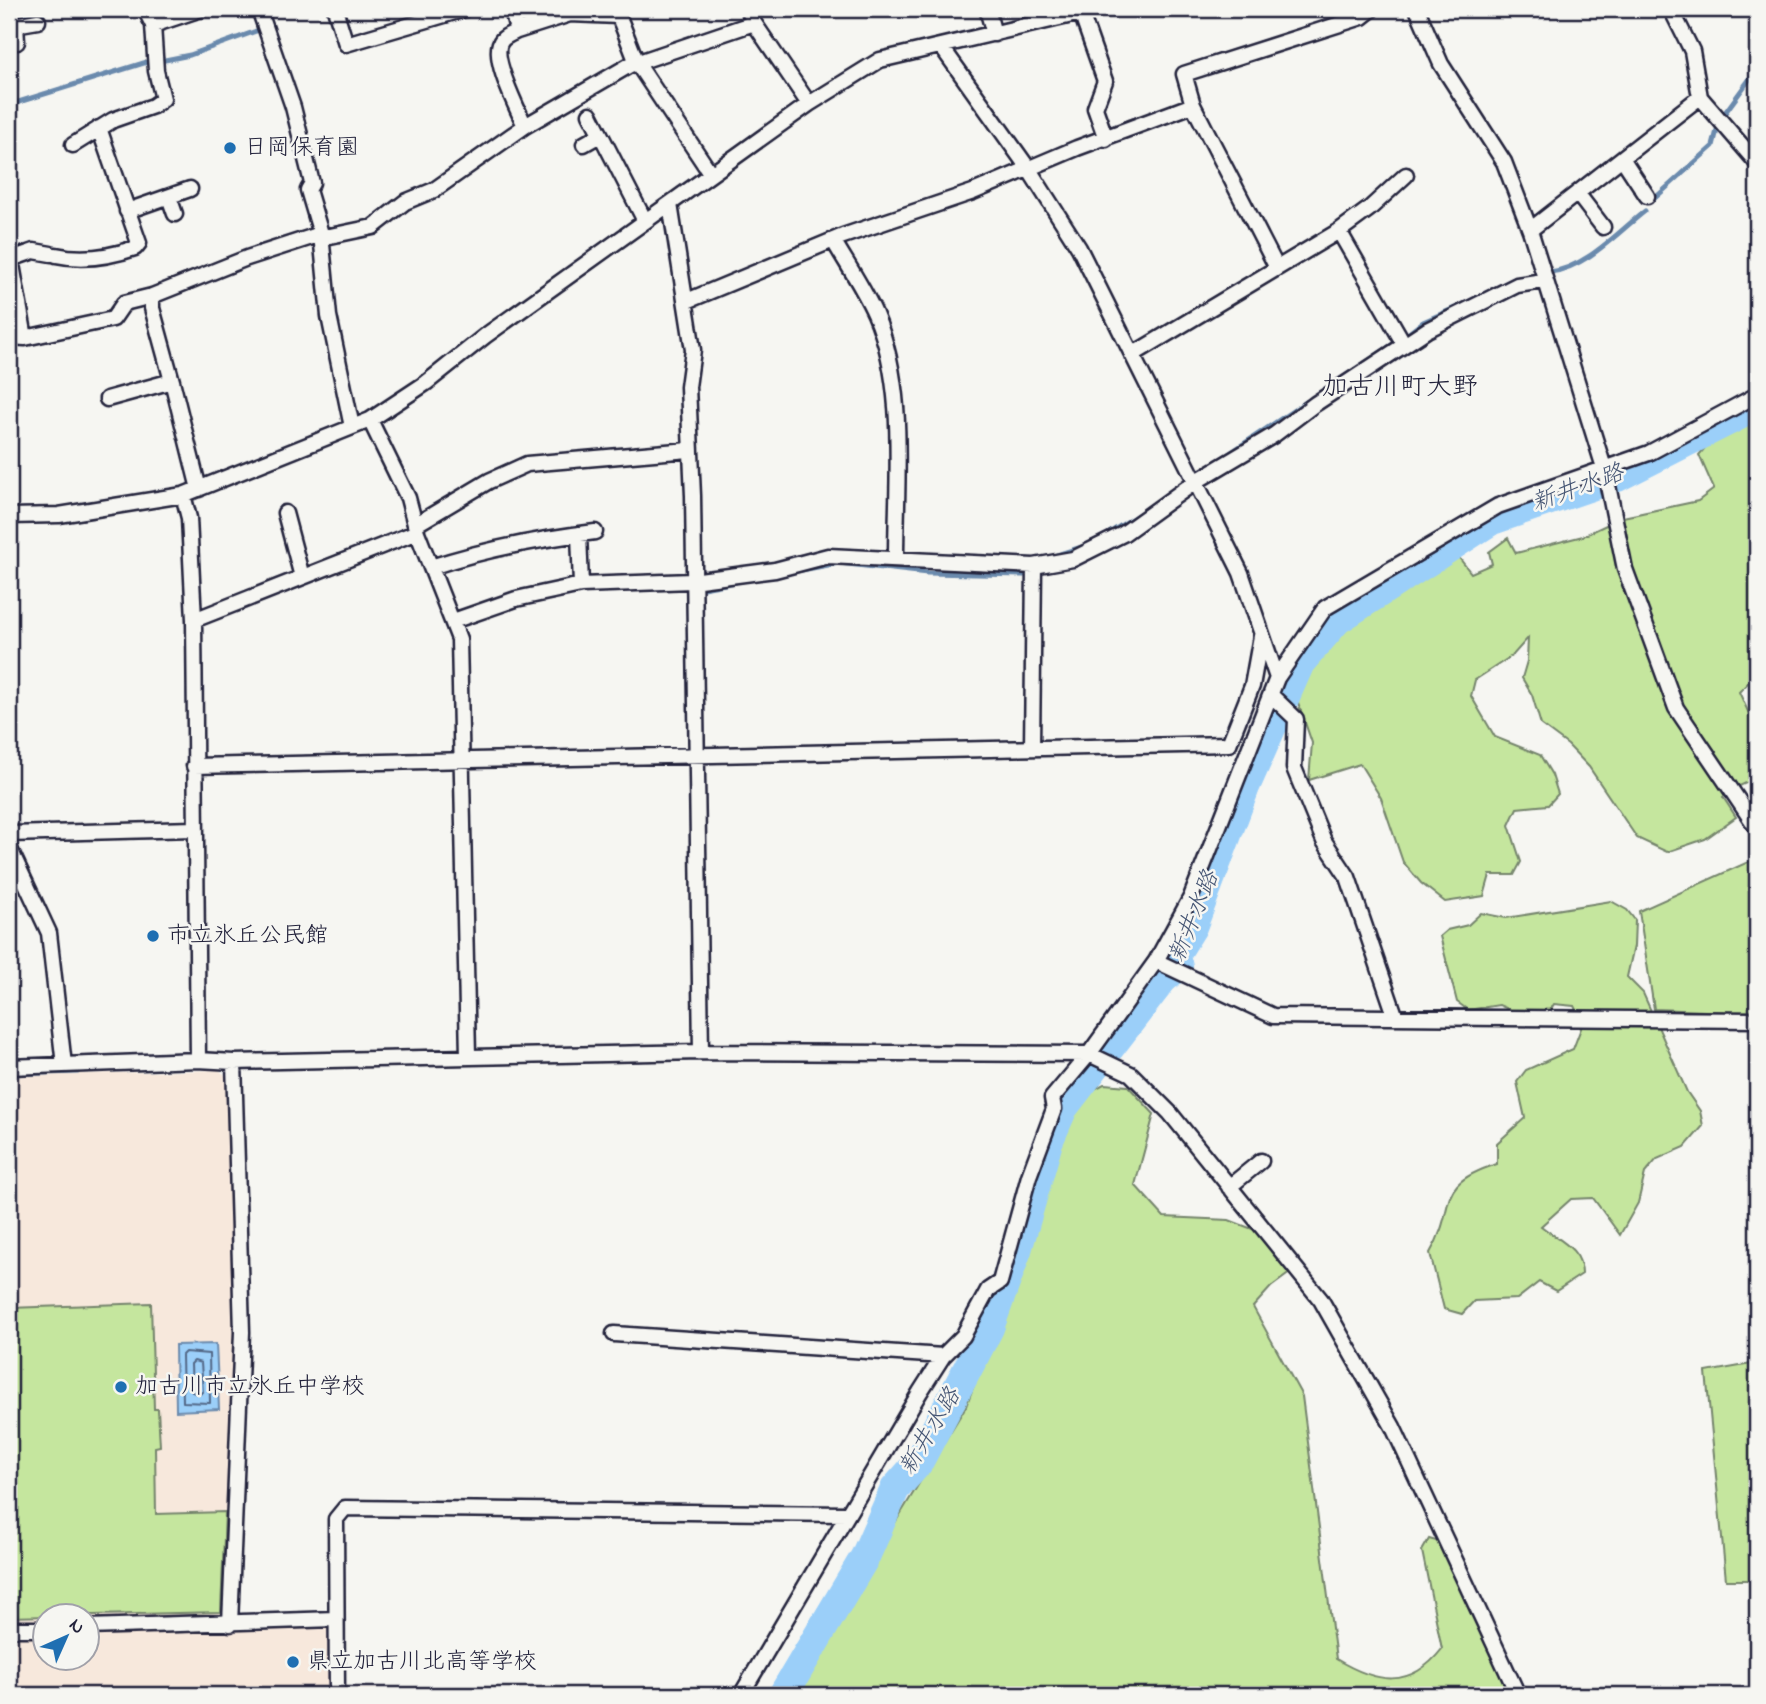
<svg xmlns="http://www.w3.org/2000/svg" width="1766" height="1704" font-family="'Indie Flower','Klee One',sans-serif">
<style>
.built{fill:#f7e8dc}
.green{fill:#c5e69e;stroke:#74846c;stroke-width:2}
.water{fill:#9bcff9;stroke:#6b8aad;stroke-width:2}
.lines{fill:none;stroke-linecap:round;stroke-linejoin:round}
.shore{stroke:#526787;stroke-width:2}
.stream{stroke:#6b8aad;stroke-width:5}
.river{stroke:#9bcff9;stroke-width:30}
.minor-casing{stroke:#22223b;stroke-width:19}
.minor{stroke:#f6f6f2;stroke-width:14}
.poi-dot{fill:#1f6fb2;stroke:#f6f6f2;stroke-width:2.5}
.labels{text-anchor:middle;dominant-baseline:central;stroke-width:5;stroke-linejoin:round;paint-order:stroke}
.poi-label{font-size:23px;fill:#22223b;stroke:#f6f6f2;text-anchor:start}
.water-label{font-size:24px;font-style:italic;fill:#465674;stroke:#f6f6f2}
.quarter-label{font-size:26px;fill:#22223b;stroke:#f6f6f2}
</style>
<rect width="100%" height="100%" fill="#f6f6f2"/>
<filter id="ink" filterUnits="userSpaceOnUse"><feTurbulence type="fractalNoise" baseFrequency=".0143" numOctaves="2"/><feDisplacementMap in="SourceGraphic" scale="14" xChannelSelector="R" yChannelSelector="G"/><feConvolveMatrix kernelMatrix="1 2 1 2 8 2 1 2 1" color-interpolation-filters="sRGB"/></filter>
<g filter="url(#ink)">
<!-- built -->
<path class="built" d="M219,1070l10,9 6,247 -10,283 -6,7 -131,3v-3h-42l-1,4 -36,1v-545z
M328,1628l4,4 -1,63h-322v-59l36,-1 1,23h42v-24z
M353,1689l157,2v4h-167z"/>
<!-- green -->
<path class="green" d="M1746,422l11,3v255h-6l-12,12 18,39v47l-20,9 -14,10 13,20 -31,22 -38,13 -30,-14 -48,-71 -21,-22 -27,-20 -9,-30 -10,-17 5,-17 1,-23 -15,17 -38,25 -4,16 24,41 45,18 12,20 6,19 -10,11 -31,3 -8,17 12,37 -7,13h-24l-6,21 -39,6 -24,-19 -18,-21 -22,-64 -21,-34 -51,16 3,-37 -20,-58 17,-31 29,-39 101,-65 17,4 15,19 21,-9 -3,-12 19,-14 8,15 67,-17 40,-19 75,-16 16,-12 -15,-34 15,-18z
M1757,858v155l-103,-4 -15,-98z
M1611,901l16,9 8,10 -1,26 -7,31 16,16 44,99 13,19 3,15 -18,21 -28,12 -12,14 -7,30 -18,32 -27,-37 -22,1 -30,27c17,14 41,22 41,48l-26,17 -17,-9 -22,17 -43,2 -12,13 -18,-5 -14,-56c29,-49 1,-68 67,-89v-21l28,-25 -8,-36 9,-12 47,-21 10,-26 -9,-17 -20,-2 -8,13 -9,4 -38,-16 -31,5 -11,-8 -17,-66 7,-6 21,-5 13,-12 25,5z
M1104,1084l24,2 26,28 -19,71 29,32 65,3 39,15 27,34 -24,18 -18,20 49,89 34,263c40,24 74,31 106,-10l-20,-98 7,-12 11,3 70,153h-730l47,-62 26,-64 42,-46 71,-117 71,-184 -7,-50 11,-45 25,-23z
M151,1303l3,106h4l2,37 -5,1 1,67 69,-2 -4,100 -212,5v-309z
M1757,1363v217h-31l-20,-208z"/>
<!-- water -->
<path class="water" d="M216,1344l3,65 -43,2 -1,-66z"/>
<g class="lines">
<!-- shore -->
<path class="shore" d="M185,1352l24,2 1,49 -27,-1 -1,-47z
M194,1361l7,2 2,28 -3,3 -8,-2 -1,-28z"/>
<!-- stream -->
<path class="stream" d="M13,19l41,-10
M165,60l25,-5 69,-25
M9,105l138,-43
M1724,114l33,-45
M1655,198l58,-52 5,-20
M1550,272c36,-4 68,-40 95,-61
M1409,333l14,-11 34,-15
M1323,391l73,-49
M1218,461l88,-59
M1109,533l30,-19
M1054,556l31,-10
M791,572l48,-9 88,10 97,2
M703,588l33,-6
M9,1074l69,-2"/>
<!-- river -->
<path class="river" d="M783,1695l82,-138 30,-68 23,-26 71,-135 28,-78 31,-108 15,-34 99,-128 16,-14 -4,-10 18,-29 53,-140 55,-124 37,-43 155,-100 125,-43 140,-71"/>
<!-- minor casing -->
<g class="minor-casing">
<path id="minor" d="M259,9l34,98 19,76 -4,7 13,44 8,82 23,111
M335,9l11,35 119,-35
M512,9l5,22c-4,2 -12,5 -15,9 -13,14 16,70 23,86
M616,9l21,54 74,111
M748,9l6,14 55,81
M987,9l7,25
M1417,9l24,55 63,98 26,68 75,241 20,98 51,139 81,120
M1671,9l21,42 8,46 57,66
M1081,13l24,68 -10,27 11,31
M16,25l1,17
M153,25l48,-16
M9,26l29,-5
M517,31l53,-17 48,2
M941,46l87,122 51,80 162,325 36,105
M590,114l55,107
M584,144l16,-9
M73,145l40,-25 40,-14 10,-7 -7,-28 -3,-46 -8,-16
M1622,158l25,38
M1577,193l26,34
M169,197l6,17
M670,204l23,146 -5,37 5,109 8,556
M127,211l63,-22
M1530,230l170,-133
M1339,231l65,113
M833,240c14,24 31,49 42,74 32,74 21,165 21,244
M56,255c27,6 53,2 79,-7l4,-5 -40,-115
M1277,268l-84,-163 -9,-31 178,-57 10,-8
M687,301l156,-65 130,-44 104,-44 116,-43
M9,337l16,1 88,-19 11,-16 28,-7 95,-38 74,-24 9,2 43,-9 32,-25 29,-12 91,-64 105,-61 124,-42
M25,338l-14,-79 23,-8 17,3
M1132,355l207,-124 30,-22 37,-34
M172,381l27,108
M107,399l65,-18 -20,-73v-12
M370,420l38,78 9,34 42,107 9,417
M183,495l6,23 5,102 4,440
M285,513l17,64
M9,516l50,-1 124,-20 187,-75 56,-37 59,-47 324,-232 71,-44 218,-51
M415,525l74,-44 38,-17 162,-14
M579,534l2,51
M431,567c54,-18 108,-28 164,-35
M194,620l223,-88
M453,621l63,-22 65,-14 111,-4 83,-11 53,-14 206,10 39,-7 50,-25 72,-52 79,-47 41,-31 112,-74 90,-45 26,-4
M1272,696l24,23 -2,49 30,73 24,36 47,138
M1032,748l2,-182
M194,766l1035,-22 23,-58 9,-50
M9,834l185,-5
M9,847l40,86 15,132
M1156,961l117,55 484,4
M9,1067l189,-7 36,2 467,-10 388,2 42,20 39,39 151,187 72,127 125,268
M1229,1187l32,-26
M614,1334l329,22
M230,1624l12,-292 -8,-270
M88,1627l247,-8
M9,1629h37
M337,1695l-1,-176 9,-11 501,6
M741,1695l179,-303 23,-36 20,-20 25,-46 12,-8 29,-106 25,-67 -2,-11 37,-44 67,-93 35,-64 86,-219 48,-70 173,-102 151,-53 108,-58"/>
</g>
<!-- minor -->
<use href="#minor" class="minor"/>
</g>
</g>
<!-- markers -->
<g class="poi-dot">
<circle cx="230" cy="148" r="7"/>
<circle cx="153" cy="936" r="7"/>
<circle cx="121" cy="1387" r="7"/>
<circle cx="293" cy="1662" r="7"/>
</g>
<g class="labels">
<!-- poi labels -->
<g class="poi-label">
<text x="244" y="148">日岡保育園</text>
<text x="167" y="936">市立氷丘公民館</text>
<text x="135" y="1387">加古川市立氷丘中学校</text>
<text x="307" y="1662">県立加古川北高等学校</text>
</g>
<!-- water labels -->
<g class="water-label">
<text transform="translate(1578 489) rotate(-20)">新井水路</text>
<text transform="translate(1195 917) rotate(-68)">新井水路</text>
<text transform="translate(931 1432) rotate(-59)">新井水路</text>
</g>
<!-- quarter labels -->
<g class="quarter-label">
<text x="1400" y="388">加古川町大野</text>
</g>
</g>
<!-- margin -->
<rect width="1766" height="1704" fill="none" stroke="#f6f6f2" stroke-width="35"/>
<rect x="18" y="18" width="1731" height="1669" fill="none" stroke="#22223b" stroke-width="2.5" filter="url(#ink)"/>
<!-- north arrow -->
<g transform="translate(66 1637) rotate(45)"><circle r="33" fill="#f6f6f2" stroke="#a1a1a9" stroke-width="2"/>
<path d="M0-5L12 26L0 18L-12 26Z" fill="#1f6fb2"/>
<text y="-10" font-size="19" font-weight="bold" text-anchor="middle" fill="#22223b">N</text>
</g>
</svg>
